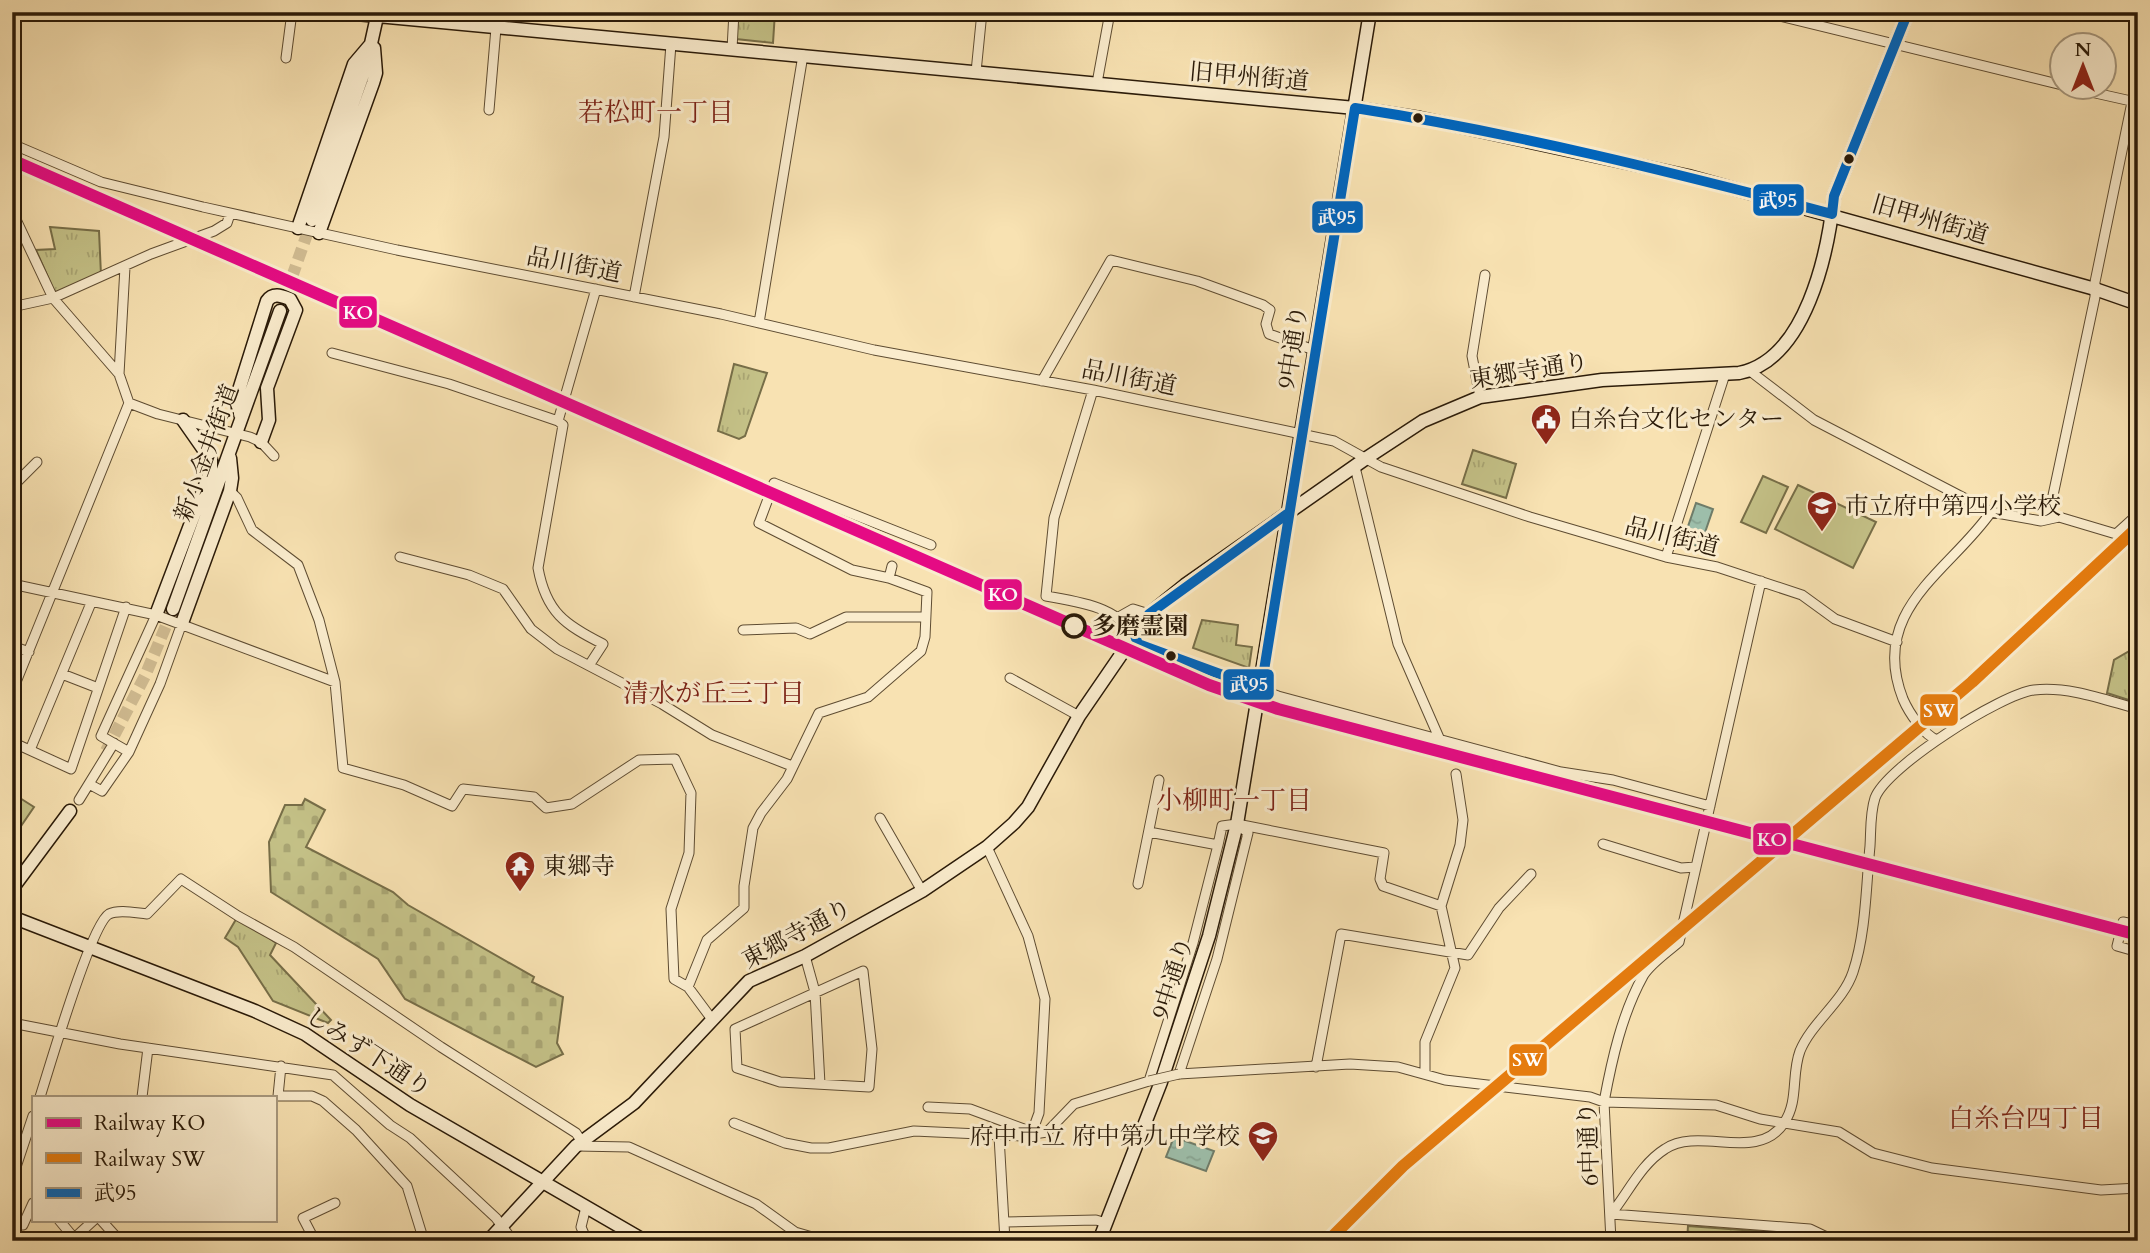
<svg xmlns="http://www.w3.org/2000/svg" width="2150" height="1253" font-family="Cardo,'Noto Serif JP',serif">
<style>
.grass{fill:url(#grass-tufts);stroke:#776e48;stroke-width:2}
.cemetery{fill:url(#cemetery-stones);stroke:#776e48;stroke-width:2}
.pitch{fill:#c4c187;stroke:#776e48;stroke-width:2}
.water{fill:url(#water-ripples);stroke:#6f7c69;stroke-width:2}
.lines{fill:none;stroke-linecap:round;stroke-linejoin:round}
.secondary-tunnel{stroke:#cfba90;stroke-width:12;stroke-dasharray:12 6;stroke-linecap:butt}
.street-casing{stroke:#5e4c32;stroke-width:11}
.secondary-casing{stroke:#2a1a08;stroke-width:15}
.street{stroke:#faeccd;stroke-width:9}
.secondary{stroke:#faeccd;stroke-width:12}
.street-bridge-casing{stroke:#5e4c32;stroke-width:11;stroke-linecap:butt}
.street-bridge{stroke:#faeccd;stroke-width:9}
.bus-1-casing{stroke:#faeccd;stroke-width:16}
.bus-1{stroke:#0065bd;stroke-width:10}
.rail-1-casing{stroke:#faeccd;stroke-width:18}
.rail-2-casing{stroke:#faeccd;stroke-width:18}
.rail-1{stroke:#e50b84;stroke-width:12}
.rail-2{stroke:#e57c0f;stroke-width:12}
.bus-dot{fill:#2a1a08;stroke:#faeccd;stroke-width:2.5}
.stop-dot{fill:#faeccd;stroke:#2a1a08;stroke-width:3.5}
.labels{text-anchor:middle;dominant-baseline:central;stroke-width:6;stroke-linejoin:round;paint-order:stroke}
.street-label{font-size:24px;fill:#2a1a08;stroke:#faeccd}
.poi-label{font-size:24px;fill:#2a1a08;stroke:#faeccd;text-anchor:start}
.stop-label{font-size:24px;font-weight:bold;fill:#2a1a08;stroke:#faeccd;text-anchor:start}
.neighbourhood-label{font-size:26px;fill:#7a1f14;stroke:#faeccd}
.line-badge{stroke:#faeccd;stroke-width:2.5}
.badge-label{font-size:19px;text-anchor:middle;font-weight:bold;fill:#fff}
</style>
<defs>
<pattern id="grass-tufts" width="24" height="20" patternUnits="userSpaceOnUse" patternTransform="scale(1.75)"><rect width="24" height="20" fill="#c4c187"/><path d="M3 7l-1-3M5 7V3M7 7l1-3M15 17l-1-3M17 17v-4M19 17l1-3" fill="none" stroke="#a9a573"/></pattern>
<pattern id="cemetery-stones" width="16" height="16" patternUnits="userSpaceOnUse" patternTransform="scale(1.75)"><rect width="16" height="16" fill="#c4c187"/><path d="M2 7V4a2 2 0 0 1 4 0v3zM10 15v-3a2 2 0 0 1 4 0v3z" fill="#a9a573"/></pattern>
<pattern id="water-ripples" width="26" height="14" patternUnits="userSpaceOnUse" patternTransform="scale(1.75)"><rect width="26" height="14" fill="#9dbeaa"/><path d="M2 4q2-2 4 0t4 0M15 11q2-2 4 0t4 0" fill="none" stroke="#87a391"/></pattern>
</defs>
<rect width="100%" height="100%" fill="#f8e2b2"/>
<filter id="stains"><feTurbulence type="fractalNoise" baseFrequency=".00286" numOctaves="4"/><feColorMatrix values="0 0 0 0 .2 0 0 0 0 .09 0 0 0 0 .02 0 0 0 .5 -.17"/></filter>
<radialGradient id="worn" r=".72"><stop offset=".6" stop-color="#630" stop-opacity="0"/><stop offset="1" stop-color="#630" stop-opacity=".3"/></radialGradient>
<!-- grass -->
<path class="grass" d="M738,12h37l-2,31 -37,-4z
M50,227l49,4 2,44 -43,18 -4,-2 -18,-41 19,-1z
M734,364l33,9 -22,63 -6,3 -21,-8z
M1473,450l43,14 -10,34 -44,-14z
M1202,620l36,5 -2,20 16,2 -3,21 -56,-20z
M2138,646v57l-31,-10 7,-33z
M238,916l38,27 -6,12 61,65 -3,3 -55,-22 -35,-54 -13,-9z
M1688,1226l121,9v6h-122z"/>
<!-- cemetery -->
<path class="cemetery" d="M305,799l20,11 -19,37 87,45 15,13 126,72 -2,5 31,15 -6,46 6,11 -27,13 -131,-68 -27,-40 -107,-67 -2,-50 16,-37h17z"/>
<!-- pitch -->
<path class="pitch" d="M1763,476l25,11 -22,46 -25,-11z
M1798,485l78,37 -23,46 -78,-39z
M12,793l22,14 -17,25 -5,-3z"/>
<!-- water -->
<path class="water" d="M1696,503l17,6 -13,38 -17,-6z
M1174,1137l40,14 -8,20 -40,-14z"/>
<g class="lines">
<!-- secondary-tunnel -->
<path class="secondary-tunnel" d="M280,311l32,-91
M106,751l39,-75 28,-67"/>
<!-- street casing -->
<g class="street-casing">
<path id="street" d="M1763,12l299,73
M732,49l2,-37
M286,58l6,-46
M976,72l6,-60
M1097,83l13,-71
M2073,88l58,13
M489,110l7,-82
M12,144l89,38 102,25 194,43 324,64 153,36 219,40 241,51 47,26 149,50 136,40 51,10 85,28 33,24 62,23
M12,211l41,87 66,76 10,29 29,11 92,23 11,5 13,14
M634,297l30,-160 7,-93
M12,307l41,-9 98,-44 63,-23 13,-8 3,-9
M759,323l44,-268
M332,353l117,31 109,37
M1750,371l64,49 177,92 50,9 18,-4 57,17 22,-20
M119,374l6,-107
M1042,381l69,-121 86,21 66,24 7,5 -4,14 3,10 45,16
M1093,390l-39,128 -8,78c34,6 78,11 92,48l140,52 283,76 52,8 97,26
M1480,397l-8,-41 13,-81
M1355,467l43,177 42,96
M12,487l25,-25
M230,491l7,7 15,32 46,35 21,55 16,62 8,86 61,17 48,21 11,-17 71,8 12,11 26,-4 67,-44 36,-1 16,34 -2,60 -18,56 3,70 14,8 23,31
M2048,519l47,-222v-15l43,-209
M400,557l69,18 34,14 28,40 26,20 105,55 50,31 80,31
M1666,557l59,-183
M892,566l-3,12 -37,-8 -93,-47 15,-40 157,62
M12,584l144,31 179,67
M156,615l-55,121 28,16 31,-68 22,-61
M1117,618l16,-9 16,5
M743,630l53,-2 14,6 36,-17h79
M12,646l17,6
M590,664l13,-20c-38,-19 -57,-32 -65,-76l25,-143 -5,-4 38,-132
M62,674l36,14
M1010,678l69,38
M12,692l117,-289
M1937,740c-13,-5 -28,-27 -34,-41 -35,-89 47,-128 88,-187
M12,742l59,27 55,-162
M30,750l61,-147
M89,784l13,7 27,-39
M79,800l35,-57
M880,818l42,73
M1237,824l11,9 -31,126 -38,115 171,-10 48,3 47,13 145,17 14,5 112,3 44,14 79,13 34,21 59,15 169,22 37,-2
M1149,832l69,13 4,-19 15,-2 147,29 -4,26 3,7 58,20
M1603,844l78,24 15,-1
M987,847l41,89 17,63 -6,114 -7,19
M1138,884l21,-104
M2138,925l-15,-3 -6,24 21,6
M805,956l10,36 5,92
M863,971l9,78 -3,38 -89,-5 -43,-14 -2,-39z
M688,987l19,-47 37,-32v-22l9,-58 8,-15 26,-34 32,-66 49,-16 53,-46 4,-14 2,-45 -38,-14
M12,1023l108,21 213,31 57,50 20,13 86,80 17,23
M281,1066l-3,30h34l11,5 33,29 51,56 17,55
M1316,1067l25,-133 127,21 31,-47 32,-34
M1425,1072v-30l30,-74 -14,-62 19,-61 3,-25 -7,-46
M40,1097c9,-28 51,-173 69,-183 10,-5 27,-1 38,0l34,-35 57,37 56,31 147,100 135,86 6,9
M142,1097l6,-49
M928,1107l42,2 62,23
M734,1123l51,20 26,5h18l85,-17 107,5 26,-4 27,-28 75,-23 44,-138 25,-98
M999,1136l6,105
M576,1146l53,1 127,57 39,28 31,9
M12,1179l21,-63
M586,1207l-5,20 6,14
M1611,1214c17,-21 30,-50 54,-65 35,-23 92,14 119,-26 15,-22 7,-48 16,-72 12,-29 43,-49 53,-79 13,-39 13,-86 17,-126 1,-16 0,-33 5,-48 11,-31 126,-104 159,-108 35,-4 71,10 104,19
M1611,1214l199,15 21,10
M59,1220l15,18
M101,1220l19,21
M1005,1222l91,-2 10,3
M12,1223l11,2 10,-22
M71,1241l23,-21
M315,1241l-12,-23 32,-15
M1611,1241l-7,-139c8,-43 18,-88 39,-126 8,-13 25,-24 36,-34l82,-361
M1830,1241l10,-4 52,4"/>
</g>
<!-- secondary casing -->
<g class="secondary-casing">
<path id="secondary" d="M335,12l1020,96 65,10 268,58 407,113 43,15
M312,220l54,-154 12,-54
M298,228l56,-164 17,-20
M319,233l54,-150 3,-10 -2,-25
M240,414l-1,-24 28,-89c6,-9 15,-5 23,-2l6,11 -29,78 2,32 -8,22
M173,609l107,-298
M156,615l55,-145v-10l-28,-40
M182,623l48,-132 2,-13 -2,-20
M12,889l58,-78
M12,917l243,94 50,23 105,71 235,136
M488,1241l88,-95 58,-43 115,-122 56,-25 117,-65 65,-44 27,-24 14,-16 51,-91 70,-102 36,-29 180,-126 58,-38 57,-24 122,-17 137,-7c67,-13 89,-120 95,-177l74,-184
M1099,1241l62,-159 48,-146 28,-112 133,-812"/>
</g>
<!-- street -->
<use href="#street" class="street"/>
<!-- secondary -->
<use href="#secondary" class="secondary"/>
<!-- street-bridge casing -->
<g class="street-bridge-casing">
<path id="street-bridge" d="M1149,1081l30,-7"/>
</g>
<!-- street-bridge -->
<use href="#street-bridge" class="street-bridge"/>
<!-- bus-1 casing -->
<g class="bus-1-casing">
<path id="bus-1" d="M1287,514l-138,100 -15,19 4,11 123,45 94,-581c161,25 320,65 477,106l2,-18 74,-184"/>
</g>
<!-- bus-1 -->
<use href="#bus-1" class="bus-1"/>
<!-- rail-1 casing -->
<g class="rail-1-casing">
<path id="rail-1" d="M12,160l1197,525 69,24 860,226"/>
</g>
<!-- rail-2 casing -->
<g class="rail-2-casing">
<path id="rail-2" d="M1328,1241l75,-75 569,-484 166,-155"/>
</g>
<!-- rail-1 -->
<use href="#rail-1" class="rail-1"/>
<!-- rail-2 -->
<use href="#rail-2" class="rail-2"/>
</g>
<!-- icons -->
<defs>
<g id="civic-pin" transform="scale(1.575)"><path d="M0 17L-7.5 6A9.5 9.5 0 1 1 7.5 6Z" fill="#8f2418" stroke="#faeccd"/><path d="M-.6-6.5H3V-4.5H.6V-3L4-1V1h2V6H-6V1h2V-1L-.6-3ZM-1.2 2.5V6h2.4V2.5Z" fill="#fff"/></g>
<g id="school-pin" transform="scale(1.575)"><path d="M0 17L-7.5 6A9.5 9.5 0 1 1 7.5 6Z" fill="#8f2418" stroke="#faeccd"/><path d="M0-5L7-2L0 1L-7-2ZM-4 1L0 2.5L4 1V4Q0 6-4 4Z" fill="#fff"/></g>
<g id="temple-pin" transform="scale(1.575)"><path d="M0 17L-7.5 6A9.5 9.5 0 1 1 7.5 6Z" fill="#8f2418" stroke="#faeccd"/><path d="M0-6L5-2H3V0L6.5 2.5H4V6H1.5V3h-3V6H-4V2.5H-6.5L-3 0V-2H-5Z" fill="#fff"/></g>
</defs>
<g fill-rule="evenodd">
<use href="#civic-pin" x="1546" y="419"/>
<use href="#school-pin" x="1822" y="506"/>
<use href="#temple-pin" x="520" y="866"/>
<use href="#school-pin" x="1263" y="1136"/>
</g>
<!-- markers -->
<g class="bus-dot">
<circle cx="1418" cy="118" r="6"/>
<circle cx="1849" cy="159" r="6"/>
<circle cx="1171" cy="656" r="6"/>
</g>
<circle class="stop-dot" cx="1074" cy="626" r="11"/>
<g class="labels">
<!-- street labels -->
<g class="street-label">
<text transform="translate(1249 77) rotate(5)">旧甲州街道</text>
<text transform="translate(1930 220) rotate(16)">旧甲州街道</text>
<text transform="translate(574 265) rotate(11)">品川街道</text>
<text transform="translate(1293 347) rotate(-81)">9中通り</text>
<text transform="translate(1529 371) rotate(-9)">東郷寺通り</text>
<text transform="translate(1129 378) rotate(11)">品川街道</text>
<text transform="translate(207 453) rotate(-70)">新小金井街道</text>
<text transform="translate(1672 537) rotate(14)">品川街道</text>
<text transform="translate(797 934) rotate(-28)">東郷寺通り</text>
<text transform="translate(1173 978) rotate(-72)">9中通り</text>
<text transform="translate(368 1052) rotate(33)">しみず下通り</text>
<text transform="translate(1589 1144) rotate(-92)">6中通り</text>
</g>
<!-- poi labels -->
<g class="poi-label">
<text x="1569" y="419">白糸台文化センター</text>
<text x="1845" y="506">市立府中第四小学校</text>
<text x="543" y="866">東郷寺</text>
<text x="1240" y="1136" text-anchor="end">府中市立 府中第九中学校</text>
</g>
<!-- stop labels -->
<g class="stop-label">
<text x="1092" y="626">多磨霊園</text>
</g>
<!-- neighbourhood labels -->
<g class="neighbourhood-label">
<text x="656" y="112">若松町一丁目</text>
<text x="714" y="693">清水が丘三丁目</text>
<text x="1234" y="800">小柳町一丁目</text>
<text x="2026" y="1118">白糸台四丁目</text>
</g>
</g>
<g class="line-badge">
<rect x="1752" y="183" width="53" height="34" rx="7" fill="#0065bd"/>
<rect x="1311" y="200" width="53" height="34" rx="7" fill="#0065bd"/>
<rect x="338" y="295" width="40" height="34" rx="7" fill="#e50b84"/>
<rect x="983" y="578" width="40" height="33" rx="7" fill="#e50b84"/>
<rect x="1222" y="668" width="53" height="33" rx="7" fill="#0065bd"/>
<rect x="1919" y="693" width="40" height="34" rx="7" fill="#e57c0f"/>
<rect x="1752" y="822" width="40" height="34" rx="7" fill="#e50b84"/>
<rect x="1508" y="1043" width="40" height="34" rx="7" fill="#e57c0f"/>
</g>
<g class="badge-label">
<text x="1778" y="207">武95</text>
<text x="1337" y="224">武95</text>
<text x="358" y="319">KO</text>
<text x="1003" y="601">KO</text>
<text x="1249" y="691">武95</text>
<text x="1939" y="717">SW</text>
<text x="1772" y="846">KO</text>
<text x="1528" y="1066">SW</text>
</g>
<!-- margin -->
<rect width="2150" height="1253" fill="none" stroke="#f8e2b2" stroke-width="42"/>
<rect x="14" y="14" width="2122" height="1225" fill="none" stroke="#2a1a08" stroke-width="3.5"/>
<rect x="21" y="21" width="2108" height="1211" fill="none" stroke="#2a1a08" stroke-width="2"/>
<!-- legend -->
<rect x="32" y="1096" width="245" height="126" fill="#faeccd" stroke="#a7987e" stroke-width="2"/>
<rect x="46" y="1118" width="35" height="10" fill="#e50b84" stroke="#a7987e" stroke-width="2"/>
<text x="94" y="1130" font-size="21" fill="#2a1a08">Railway KO</text>
<rect x="46" y="1153" width="35" height="10" fill="#e57c0f" stroke="#a7987e" stroke-width="2"/>
<text x="94" y="1166" font-size="21" fill="#2a1a08">Railway SW</text>
<rect x="46" y="1188" width="35" height="10" fill="#0065bd" stroke="#a7987e" stroke-width="2"/>
<text x="94" y="1200" font-size="21" fill="#2a1a08">武95</text>
<!-- north arrow -->
<g transform="translate(2083 66)"><circle r="33" fill="#faeccd" stroke="#a7987e" stroke-width="2"/>
<path d="M0-5L12 26L0 18L-12 26Z" fill="#8f2418"/>
<text y="-10" font-size="19" font-weight="bold" text-anchor="middle" fill="#2a1a08">N</text>
</g>
<rect width="100%" height="100%" filter="url(#stains)"/>
<rect width="100%" height="100%" fill="url(#worn)"/>
</svg>
